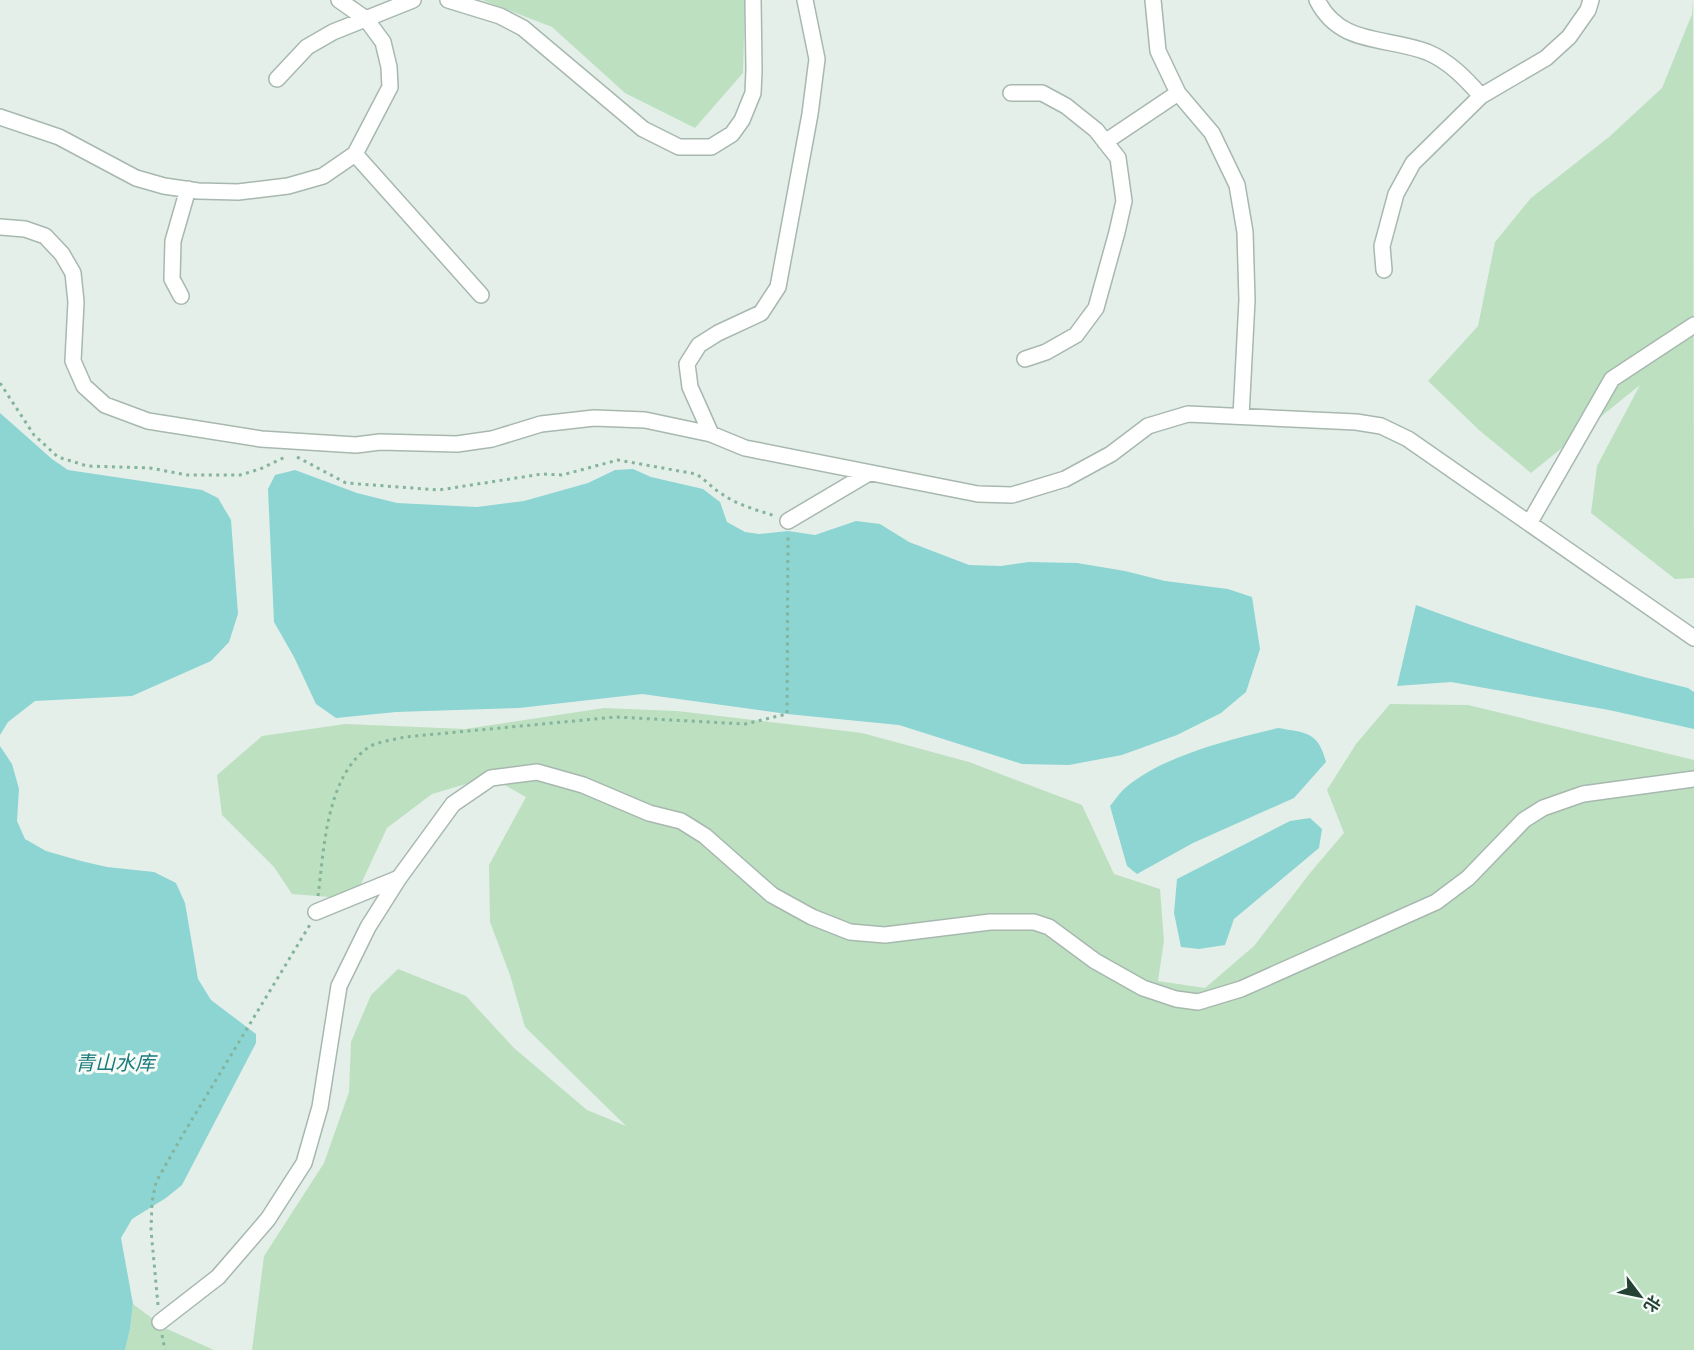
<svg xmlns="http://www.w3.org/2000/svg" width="1694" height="1350" font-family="Helvetica,'Noto Sans SC',sans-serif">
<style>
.green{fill:#bde0c1}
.water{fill:#8cd5d3}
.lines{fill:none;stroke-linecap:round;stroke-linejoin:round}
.minor-casing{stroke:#a7b8af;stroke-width:18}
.path{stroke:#84b49c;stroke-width:3;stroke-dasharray:3 4.5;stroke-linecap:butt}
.minor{stroke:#fff;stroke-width:15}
.labels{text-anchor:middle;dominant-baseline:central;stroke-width:6;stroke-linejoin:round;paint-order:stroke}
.water-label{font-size:20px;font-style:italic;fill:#1a7b7a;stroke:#f6fbf8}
</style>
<rect width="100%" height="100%" fill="#e5efe9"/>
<!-- green -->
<path class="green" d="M482,0h263l-2,73 -48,55 -70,-35 -73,-66z
M1693,0l1,578 -19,1 -84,-66 6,-47 43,-81 -109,88 -52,-43 -51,-49 50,-55 17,-84 36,-44 78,-61 53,-49 30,-74z
M1390,704l78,1 226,55v590h-1442l12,-94 60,-93 25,-71 2,-50 20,-47 27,-26 68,27 48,52 73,62 39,16 -101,-99 -15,-52 -20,-53 -1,-57 37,-68 -36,-20 -58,17 -45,34 -33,71 -62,-5 -18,-27 -52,-52 -5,-40 45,-39 83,-12 120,5 139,-21 73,3 185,22 107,29 113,43 32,69 46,15 4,52 -6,40 47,7 49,-42 56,-73 34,-40 -17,-43 29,-46z
M133,1304l32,24 49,22h-89l5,-21z"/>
<!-- water -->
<path class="water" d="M0,413l52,46 16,11 134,20 16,8 13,22 7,94 -9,28 -18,19 -79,35 -97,5 -27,21 -8,13z
M633,469l18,8 52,12 17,13 7,20 18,10 14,2 29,-3 27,4 41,-14 24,3 29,18 60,23 32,1 28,-4 48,1 48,8 40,10 63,8 24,8 8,52 -14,43 -25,21 -44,22 -55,20 -53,10 -47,-1 -123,-39 -112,-11 -145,-20 -123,14 -123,4 -60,6 -20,-14 -22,-47 -20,-35 -6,-133 7,-14 20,-5 62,23 40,10 80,4 47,-6 64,-18 27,-13z
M1416,605c88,33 180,61 272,83l6,4v37l-85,-19 -158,-28 -54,4z
M1278,728c28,5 40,3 48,34l-32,36 -101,45 -56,31 -10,-8 -17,-60c4,-5 9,-12 14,-17 39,-34 105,-49 154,-61z
M0,746l12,18 7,25 -2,32 8,18 21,12 35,10 26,6 47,5 22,11 9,20 13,76 13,21 45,34v9l-74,142 -16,13 -34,21 -11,19 12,66 -3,25 -5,21h-125z
M1310,818l12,11 -3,19 -85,71 -9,26 -26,4 -18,-2 -7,-34 3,-34 113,-58z"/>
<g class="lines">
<!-- minor casing -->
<g class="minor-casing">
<path id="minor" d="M448,0l52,16 23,12 120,101 36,18h32l21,-13 10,-14 11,-27 1,-23 -1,-70
M1153,0l5,51 20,42 34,40 25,52 8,47 2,68 -6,116
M1317,0c23,46 68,36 110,52 22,9 39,27 54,44
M277,79l30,-32 26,-15 80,-32
M1011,93h31l24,13 30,24 22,28 6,43 -7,31 -21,76 -20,27 -30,17 -21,7
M0,117l59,20 77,41 28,8 34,5 40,1 50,-6 35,-10 32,-22 35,-67 -1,-20 -6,-25 -17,-23 -27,-19
M1105,142l73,-49
M355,154l126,141
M0,227l25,2 20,7 17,18 11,19 3,29 -3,59 11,25 21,19 43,16 113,18 95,6 24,-3 77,2 35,-5 49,-15 53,-6 51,2 66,14 34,14 233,46 34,1 53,-16 46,-25 37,-28 40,-12 168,8 25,4 27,13 286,199
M1384,270l-2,-24 14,-52 17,-31 68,-67 65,-38 23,-21 19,-27 3,-10
M181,296l-9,-17 1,-38 15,-52
M711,434l-21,-47 -3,-23 12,-19 19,-12 43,-20 17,-26 32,-173 7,-55 -12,-59
M788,521l81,-48
M1530,522l82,-143 82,-54
M316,912l83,-34
M160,1322l58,-45 50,-58 36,-56 16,-56 19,-121 29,-59 31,-49 54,-74 38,-26 46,-6 46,13 66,28 32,8 24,15 67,59 40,22 38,15 35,3 105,-13h44l15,5 46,34 48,27 33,11 22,3 43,-13 195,-87 32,-24 56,-58 19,-12 40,-14 111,-15"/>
</g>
<!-- path -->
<path class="path" d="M0,383l34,52 24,22 29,9 63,2 37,7h53l20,-6 25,-12
M297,457l49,26 93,7 103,-16 20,1 56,-15 78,14c10,6 16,14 26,20 15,11 35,16 53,22
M318,896c6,-46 8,-120 51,-149 10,-6 25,-7 36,-10l211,-20 129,7 42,-10 1,-180
M158,1305l-7,-75 1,-28 4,-20 26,-46 129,-213
M162,1335l3,15"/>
<!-- minor -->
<use href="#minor" class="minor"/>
</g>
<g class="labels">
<!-- water labels -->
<g class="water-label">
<text x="115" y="1063">青山水库</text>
</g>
</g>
<!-- north arrow -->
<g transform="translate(1640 1296) rotate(122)" stroke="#f6fbf8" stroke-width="4.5" paint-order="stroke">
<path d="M0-4.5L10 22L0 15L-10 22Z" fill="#234234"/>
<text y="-9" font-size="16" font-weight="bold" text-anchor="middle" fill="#234234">北</text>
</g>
</svg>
